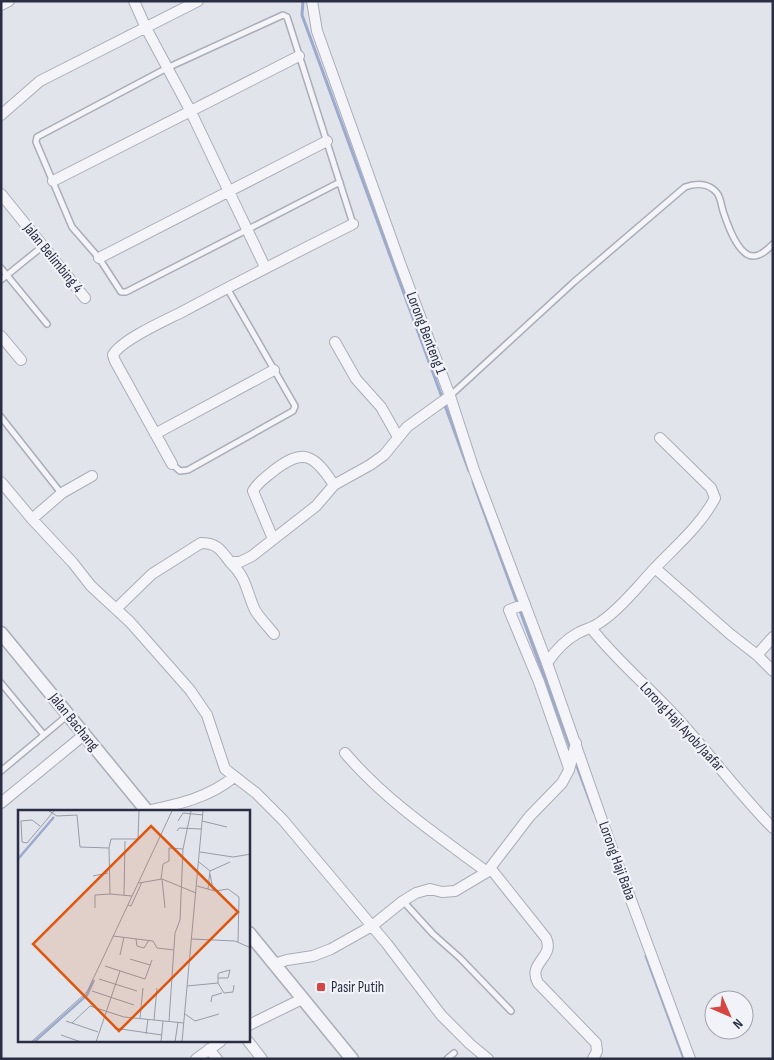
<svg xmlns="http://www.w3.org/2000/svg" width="774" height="1060" font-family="'Sofia Sans Condensed',sans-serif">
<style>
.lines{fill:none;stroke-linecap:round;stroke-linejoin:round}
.stream{stroke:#9baacd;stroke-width:3}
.service-casing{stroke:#aaadb9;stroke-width:8}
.minor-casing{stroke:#aaadb9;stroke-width:12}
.tertiary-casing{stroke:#aaadb9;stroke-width:15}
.service{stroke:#f5f5f9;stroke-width:5}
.minor{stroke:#f5f5f9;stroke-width:10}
.tertiary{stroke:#f5f5f9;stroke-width:12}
.poi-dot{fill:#d74540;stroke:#f2f3f8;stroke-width:2}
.labels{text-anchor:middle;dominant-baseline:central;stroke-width:4.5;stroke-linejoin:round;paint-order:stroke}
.street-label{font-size:15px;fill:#292e44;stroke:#f2f3f8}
.poi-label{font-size:15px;fill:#292e44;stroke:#f2f3f8;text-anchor:start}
.inset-river{fill:none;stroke:#9baacd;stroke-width:2.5}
.inset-road{fill:none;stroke:#989ba8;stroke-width:1}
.view{fill:#de570f;fill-opacity:0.15;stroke:#de570f;stroke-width:2.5}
.inset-edge{fill:none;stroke:#292e44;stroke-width:2.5}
</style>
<rect width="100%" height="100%" fill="#e2e4eb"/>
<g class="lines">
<!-- stream -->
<path class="stream" d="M303,1l-1,14 167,456
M473,482l98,268
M575,761l19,51
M646,956l38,103"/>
<!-- service casing -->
<g class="service-casing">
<path id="service" d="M340,182l-214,110h-5l-22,-34 -27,-31 -36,-85 1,-5 130,-69 116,-53 4,2c22,69 44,138 66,207
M1,268l46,56
M1,280l42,-34
M451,395l123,-113 111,-95c11,-4 24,-4 32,6 4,5 4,12 6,18 4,12 15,46 31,45 7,0 14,-7 19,-12
M1,417l60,76
M172,464l8,7 8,-1 105,-59 2,-5 -68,-118
M1,683l43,52
M1,771l67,-56
M403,901l30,33 27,24 51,53
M447,1059l7,-6"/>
</g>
<!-- minor casing -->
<g class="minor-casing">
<path id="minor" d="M134,1l12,27 44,82 75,157
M312,1l5,30 83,232 50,133 24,74 73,193 64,183 79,213
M1,5l8,-4
M1,115l39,-34 158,-80
M53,181l246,-125
M1,194l84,104
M99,258l228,-117
M1,336l20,24
M335,342l21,37 25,28 17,30
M155,434l119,-64
M172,464l-57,-103 -2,-6c8,-15 51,-34 67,-42 58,-31 115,-60 173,-89
M1,482l31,37 41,44 18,23 39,36 60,68 17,25 18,54 31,24 27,27 104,124 54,71 29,29 18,15
M32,519l30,-26 30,-17
M273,539l-20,-48c4,-8 12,-13 19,-19 31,-25 42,-18 62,13
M230,562c16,15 16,27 24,46 4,9 14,18 20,26
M655,568c21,-22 46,-43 60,-70l-4,-10 -51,-50
M525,604l-16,6 30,72 30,86
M116,609l36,-35 49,-31c16,0 20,7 29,19h10l12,-6 64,-50 18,-21 36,-20 14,-10 23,-28 43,-31
M591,628c26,33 59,60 87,91 32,35 61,75 95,109
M757,655l16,-18
M547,663c8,-12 18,-23 31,-30 8,-4 17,-6 24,-12 20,-14 36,-35 53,-53l75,66 27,21 16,16
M345,753c41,48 92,82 142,119
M1,803l84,-69
M147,811c32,-7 61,-13 87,-34
M491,869l55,69c9,20 -19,24 -8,45l58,60 1,8 -4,8
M274,964l13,-4 26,-4 18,-7 41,-23 31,-25 13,-8 14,-4 12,3 13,-1 32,-19 42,-55 33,-34 7,-13 7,-27
M249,1025l53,-26
M248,1041l14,18
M209,1049l8,10
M196,1059l25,-18"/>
</g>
<!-- tertiary casing -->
<g class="tertiary-casing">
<path id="tertiary" d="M1,633l146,178
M249,933l103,126"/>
</g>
<!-- service -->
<use href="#service" class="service"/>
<!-- minor -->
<use href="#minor" class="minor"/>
<!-- tertiary -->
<use href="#tertiary" class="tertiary"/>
</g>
<!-- markers -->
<rect class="poi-dot" x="316" y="982" width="10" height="10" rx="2.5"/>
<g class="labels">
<!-- street labels -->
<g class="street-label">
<text transform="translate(53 258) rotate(51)">Jalan Belimbing 4</text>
<text transform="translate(426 333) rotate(69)">Lorong Benteng 1</text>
<text transform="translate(74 722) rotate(51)">Jalan Bachang</text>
<text transform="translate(682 727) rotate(47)">Lorong Haji Ayob/Jaafar</text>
<text transform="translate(617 861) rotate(70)">Lorong Haji Baba</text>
</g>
<!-- poi labels -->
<g class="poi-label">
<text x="331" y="987">Pasir Putih</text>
</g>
</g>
<!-- overview -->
<g transform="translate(18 810)">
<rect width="232" height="232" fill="#e2e4eb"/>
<path class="inset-river" d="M0,49l36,-42M16,232l53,-47 7,-15"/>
<path class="inset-road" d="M31,1l8,5 20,-1 3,32 29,1M160,11l5,-8 20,2M184,11l25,6M22,16l-8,-6 -11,1 1,21 5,1 27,-32M159,21l2,-3 22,1M182,42l33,5 18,-3M181,52l11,9 -2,18M192,61l20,-9M192,64l3,16M75,66l15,-3M143,69l2,-15 6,-3v-13l14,1M144,69l3,29M121,73l23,-4 34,14M179,76l18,5 13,-2 11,8 -1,45M106,85l1,-54M114,86l-22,-2 -1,-46 2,-9h27l1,-28M110,95l3,1 11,-24M77,98v-13l15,-1M95,126l40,5 4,7 17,2M118,129l1,7 7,2 5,-8M174,129l43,2 16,7M102,145l4,-18M112,149l20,6M87,156l40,13 7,-19M81,169l38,12M200,173v-9l1,-1 11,-3 -2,8h-10M169,176l31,-3 6,10 9,-1 1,-7M74,181l42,14M193,192l1,-6 10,-3M167,204l10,7 24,-7M122,208l3,-30M136,210l3,-32M48,211l32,11M151,211l6,-88 5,-13 3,-71 8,-38M54,213l18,-17 34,11 60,6M96,218l48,7M128,224l2,-15M43,225l20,7M13,232l56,-50 85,-181M78,232l24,-71M143,232l2,-21M157,232l3,-20M164,232l21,-231"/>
<path class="view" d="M133,16l87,86 -119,119 -86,-87z"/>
<rect width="232" height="232" class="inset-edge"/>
</g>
<!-- border -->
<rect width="774" height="1060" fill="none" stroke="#292e44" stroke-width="5"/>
<!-- north arrow -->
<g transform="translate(729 1015) rotate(135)"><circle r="24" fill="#f2f3f8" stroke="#a2a4b0"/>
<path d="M0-4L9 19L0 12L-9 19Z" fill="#d74540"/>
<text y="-8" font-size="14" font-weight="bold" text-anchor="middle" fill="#292e44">N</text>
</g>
</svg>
